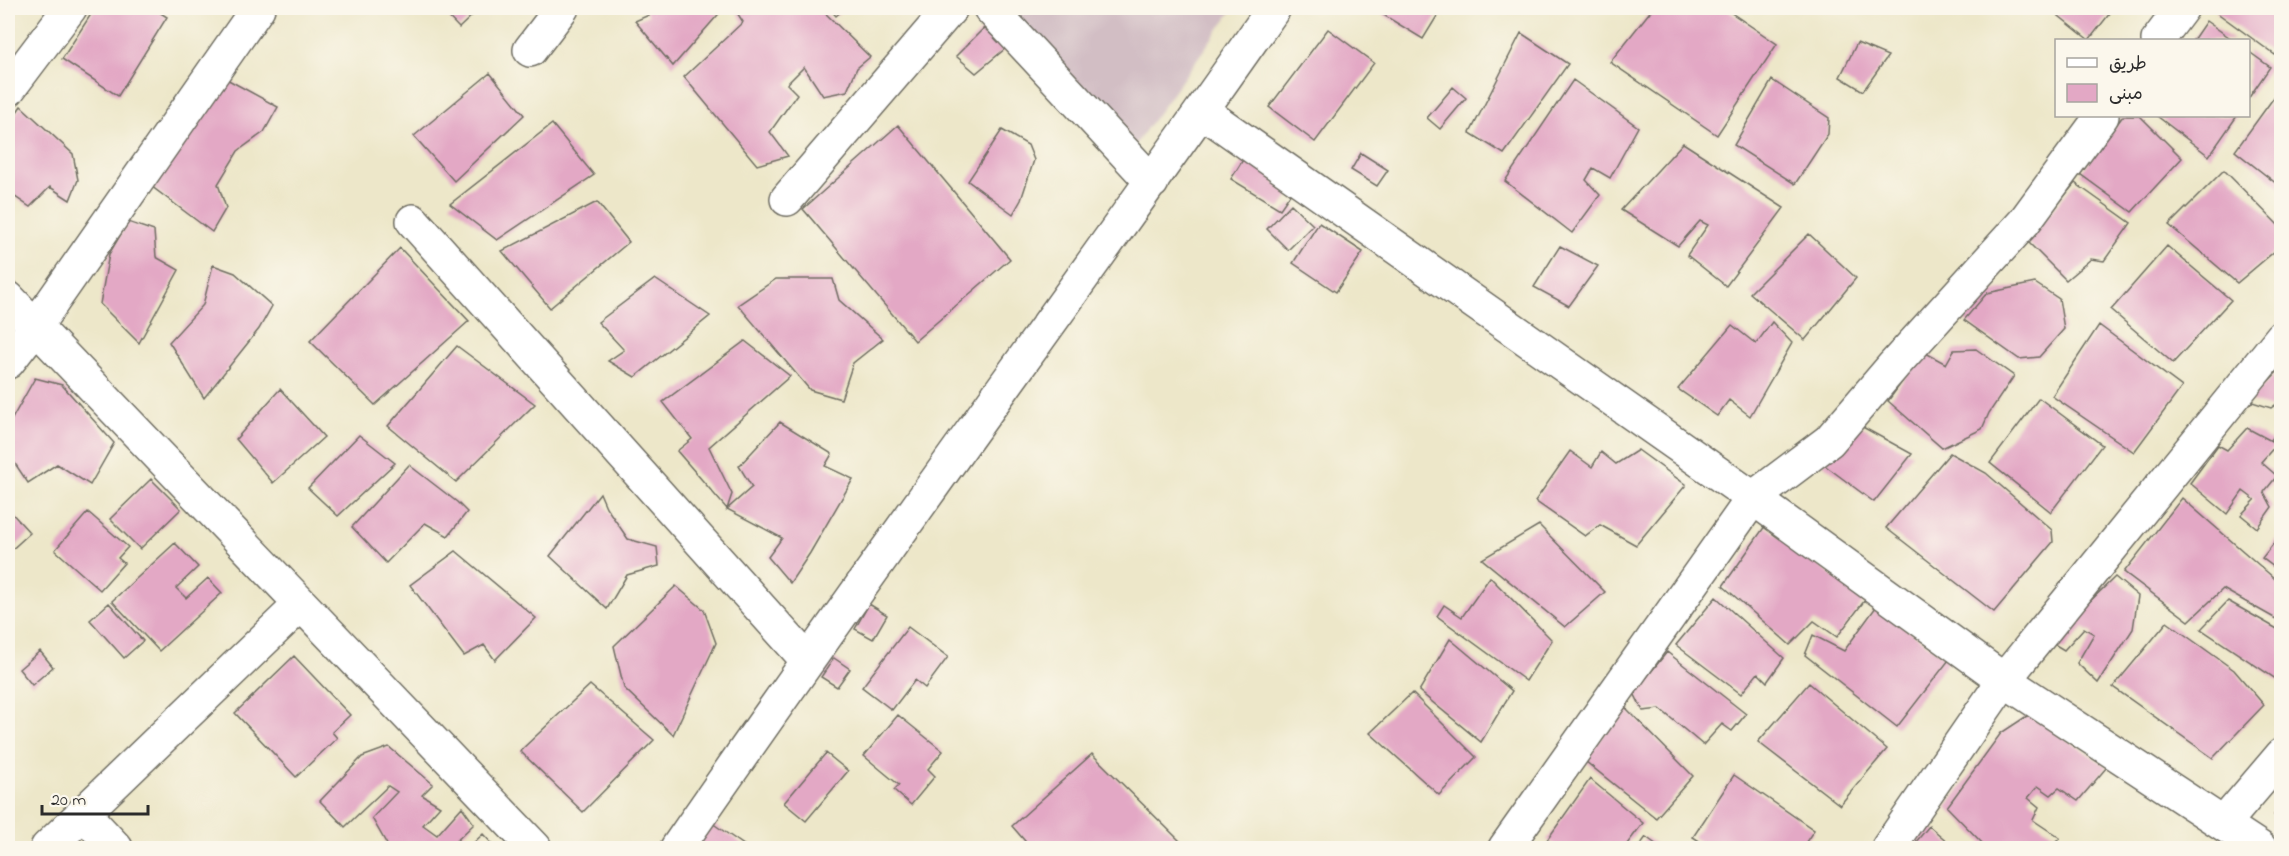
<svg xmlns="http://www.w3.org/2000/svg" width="2289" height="856" font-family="'Indie Flower','Playpen Sans Arabic',sans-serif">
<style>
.industrial{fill:#d2bec4}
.building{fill:#e3a8c5}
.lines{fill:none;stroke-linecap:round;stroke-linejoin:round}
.minor-casing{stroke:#6f6d62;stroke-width:36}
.minor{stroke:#fff;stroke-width:33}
</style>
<rect width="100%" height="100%" fill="#fbf7ec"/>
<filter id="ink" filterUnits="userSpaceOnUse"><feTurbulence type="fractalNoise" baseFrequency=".0167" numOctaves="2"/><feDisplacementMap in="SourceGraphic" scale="12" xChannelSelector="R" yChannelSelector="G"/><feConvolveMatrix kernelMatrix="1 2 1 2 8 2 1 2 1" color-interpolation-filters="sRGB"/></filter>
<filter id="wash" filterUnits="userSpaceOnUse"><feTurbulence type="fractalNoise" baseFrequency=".008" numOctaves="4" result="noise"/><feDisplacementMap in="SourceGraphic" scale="24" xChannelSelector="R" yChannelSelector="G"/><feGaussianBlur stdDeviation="1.35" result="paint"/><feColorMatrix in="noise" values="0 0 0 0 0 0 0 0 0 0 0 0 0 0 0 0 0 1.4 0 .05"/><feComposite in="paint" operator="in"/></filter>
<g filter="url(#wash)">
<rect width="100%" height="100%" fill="#ede7c9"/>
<!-- industrial -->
<path class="industrial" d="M1005,8h229l-102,141z"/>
<g id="blocks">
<!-- building -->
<path class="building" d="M95,8h58l14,9 -49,79 -56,-37z
M440,8h40l-21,20z
M642,8h82l-51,58 -38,-45 14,-6z
M734,8h86l50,49 -13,11 -10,23 -24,5 -19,-29 -17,17 10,10 -27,38 18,24 -31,9 -73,-88 59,-55z
M829,8h16l-9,8z
M1372,8h70l-19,31z
M1653,8h71l53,36 -60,91 -107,-73z
M2049,8h65l-25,32z
M2221,8h61v38l-7,9 -59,-43z
M2206,21l27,19h-40z
M984,28l22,20 -30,25 -20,-17z
M1328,29l46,34 -59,79 -46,-35z
M1521,33l47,31 -64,90 -34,-21z
M1857,43l31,13 -25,35 -23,-14z
M2248,51l22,16 -22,32z
M490,73l34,42 -70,66 -40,-45z
M223,77l55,30 -14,25 -26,19 -20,33 8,24 -14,24 -61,-46z
M1573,80l65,47 -28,51 -17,-10 -7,12 14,15 -28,38 -67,-52z
M1772,80l57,38 -1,16 -33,50 -61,-39z
M1453,87l13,11 -26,31 -13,-11z
M2280,89l2,2v97l-47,-37z
M21,106l52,48 5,26 -8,20 -20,-13 -20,20 -22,-15v-67z
M2123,116h17l42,42 -50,54 -52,-38z
M2157,116h80l-28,40z
M552,124l42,51 -97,65 -47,-36z
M898,125l112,134 -95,82 -112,-132z
M1002,130l26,15 6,15 -13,40 -8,14 -45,-33z
M1683,143l101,65 -58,78 -39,-31 21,-30 -8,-4 -22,25 -57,-36z
M1249,150l33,21 -7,12 16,10 -11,16 -49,-30z
M1361,153l27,17 -11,16 -26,-16z
M2224,170l58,59v16l-45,38 -68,-58z
M2075,183l56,40 -27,38 -13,-2 -25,21 -39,-39z
M597,202l32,40 -79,66 -48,-57z
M1291,204l22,21 -25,25 -21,-21z
M128,222l26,9 2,26 23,13 -40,73 -39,-39 9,-50z
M1319,223l44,29 -27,40 -43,-29z
M1809,234l47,44 -51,62 -55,-47z
M1560,246l38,20 -29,40 -35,-19z
M2167,246l64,54 -58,63 -62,-53z
M400,248l69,73 -94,84 -65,-64z
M213,265l22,8 37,33 -13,23 -55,69 -35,-56 34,-37z
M655,279l55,37 -75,61 -27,-16 16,-11 -26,-28z
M776,279h57l6,21 44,39 -30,24 -12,36 -31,-9 -72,-85z
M2035,283l24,16 5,30 -25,28 -20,2 -55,-39 23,-27z
M1772,322l20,21 -42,73 -21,-16 -12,16 -39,-27 54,-64 24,19z
M2099,325l83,62 -48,65 -82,-56z
M745,341l45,35 -81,71 23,47 -5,15 25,-22 -13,-21 41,-44 52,32 -7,12 28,13 -43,74 -20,30 -22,-26 14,-19 -55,-29 -50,-58 15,-12 -29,-37z
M457,346l78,58 -79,78 -68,-56z
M1976,349l38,27 -25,37 -7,16 -40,19 -54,-47 36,-49 22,12 8,-14z
M2282,367v33l-11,8 -22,-7z
M35,378l27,7 52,58 -24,42 -33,-21 -29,19 -20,-30v-27z
M280,389l44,48 -51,46 -37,-44z
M2039,398l63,47 -51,67 -61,-49z
M1859,425l53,29 -38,48 -51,-38z
M2282,425v22l-5,-3 -16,18 16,14 -13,16 8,15 -15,21 -16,-13 14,-15 -12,-9 -16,23 -37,-31 28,-38 9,5 20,-22 30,16 -6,-4z
M359,435l36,28 -57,53 -30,-28z
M1638,450l48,35 -50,60 -36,-20 -15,11 -50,-35 35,-50 22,16 9,-15 15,12z
M1950,453l36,20 66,57 1,12 -59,70 -108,-84z
M409,465l48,37 10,10 -19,24 -23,-13 -39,40 -34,-36z
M151,479l30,30 -41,40 -30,-30z
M600,493l6,14 22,32 29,8 2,19 -32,9 -20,34 -57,-53z
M2182,498l100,87v28l-6,6 -53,-30 -34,32 -65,-49z
M8,509l22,24 -22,20z
M88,512l40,35 -10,11 6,5 -24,27 -45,-40z
M1539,525l66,67 -40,35 -83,-68z
M1765,526l100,74 -28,37 -23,-16 -24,24 -67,-59z
M2282,533v40l-20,-15z
M175,543l23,24 -22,21 10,10 22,-20 14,15 -63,58 -47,-50z
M456,551l80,67 -41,42 -11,-15 -20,11 -54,-71z
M1490,577l62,63 -26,41 -89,-65 7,-11 18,12z
M2115,577l23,19 -5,33 -35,54 -21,-20 17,-29 -10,-6 -20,22 -15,-9z
M676,586l28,24 12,33 -43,92 -49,-47 -10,-42z
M1716,597l68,61 -17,24 -9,-9 -17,21 -65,-49z
M2228,601l51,29 3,-2v55l-81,-54z
M109,603l34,38 -19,17 -34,-38z
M869,604l18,11 -14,24 -18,-10z
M1876,607l73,53 -52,67 -92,-72 8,-20 31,16z
M2167,622l67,48 30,35 -51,53 -100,-71z
M908,627l40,30 -23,31 -10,-8 -23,30 -30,-23z
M1450,639l62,52 -31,51 -62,-51z
M40,651l13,16 -21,18 -13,-16z
M1667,652l79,62 -14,17 -10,-7 -19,21 -43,-36 -17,2 -9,-18z
M294,656l56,59 -18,17 5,6 -41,39 -61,-64z
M834,658l16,11 -13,18 -16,-10z
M1809,683l78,66 -47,56 -82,-63z
M590,685l64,55 -71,72 -63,-61z
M1412,693l64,64 -37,38 -69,-62z
M1624,706l69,70 -37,42 -71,-57z
M2030,714l77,53 -29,34 -19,-13 -8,7 -13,-9 -10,12 11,9 -6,13 27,18 -10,10h-63l-40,-41 54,-74z
M898,715l45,36 -15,18 7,7 -24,29 -17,-15 5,-5 -35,-29z
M389,747l44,37 -11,11 18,11 -17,19 14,10 25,-28 12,17 -25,24h-60l-17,-30 25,-26 -9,-6 -43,41 -25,-26 42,-44z
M826,753l22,18 -42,50 -22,-18z
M1092,754l95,94h-156l-19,-22z
M1734,775l80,55 -12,18h-92l-17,-11z
M1590,779l53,44 -19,25h-63l-14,-8z
M2282,803v17l-8,-5z
M712,823l36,25h-55z
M1929,826l26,22h-44z
M483,834l13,14h-28z
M1646,837l15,11h-23z"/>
</g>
</g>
<g filter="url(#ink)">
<use href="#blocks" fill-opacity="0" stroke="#6f6d62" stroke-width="1.5"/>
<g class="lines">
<!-- minor casing -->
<g class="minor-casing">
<path id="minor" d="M990,8l162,174
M2158,40l24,-32
M530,50l32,-42
M8,90l62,-82
M1202,111l551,387 251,182 256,168
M787,199l164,-191
M413,221l395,440
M8,298l527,550
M8,362l27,-35 223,-319
M83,813l33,35
M2224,823l58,-68
M47,848l254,-244
M677,848c195,-283 400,-559 597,-840
M1505,848l248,-350 76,-57 65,-76 130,-143 78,-106
M1888,848l116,-168 278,-343"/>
</g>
<!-- minor -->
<use href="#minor" class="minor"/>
</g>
</g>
<!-- margin -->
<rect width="2289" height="856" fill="none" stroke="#fbf7ec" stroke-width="30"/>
<!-- legend -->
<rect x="2055" y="39" width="195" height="78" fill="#fbf7ec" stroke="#a8a59f" stroke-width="1.5"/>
<rect x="2067" y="58" width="30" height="9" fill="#ffffff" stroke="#a8a59f" stroke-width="1.5"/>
<text x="2109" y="69" font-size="18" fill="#2b2b2b">طريق</text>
<rect x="2067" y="84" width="30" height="18" fill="#e3a8c5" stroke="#a8a59f" stroke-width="1.5"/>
<text x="2109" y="99" font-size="18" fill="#2b2b2b">مبنى</text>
<!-- scale -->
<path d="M42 805v9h106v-9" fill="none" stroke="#2b2b2b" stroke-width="3"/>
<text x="51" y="805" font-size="18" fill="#2b2b2b" stroke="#fbf7ec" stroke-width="4.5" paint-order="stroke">20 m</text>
</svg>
